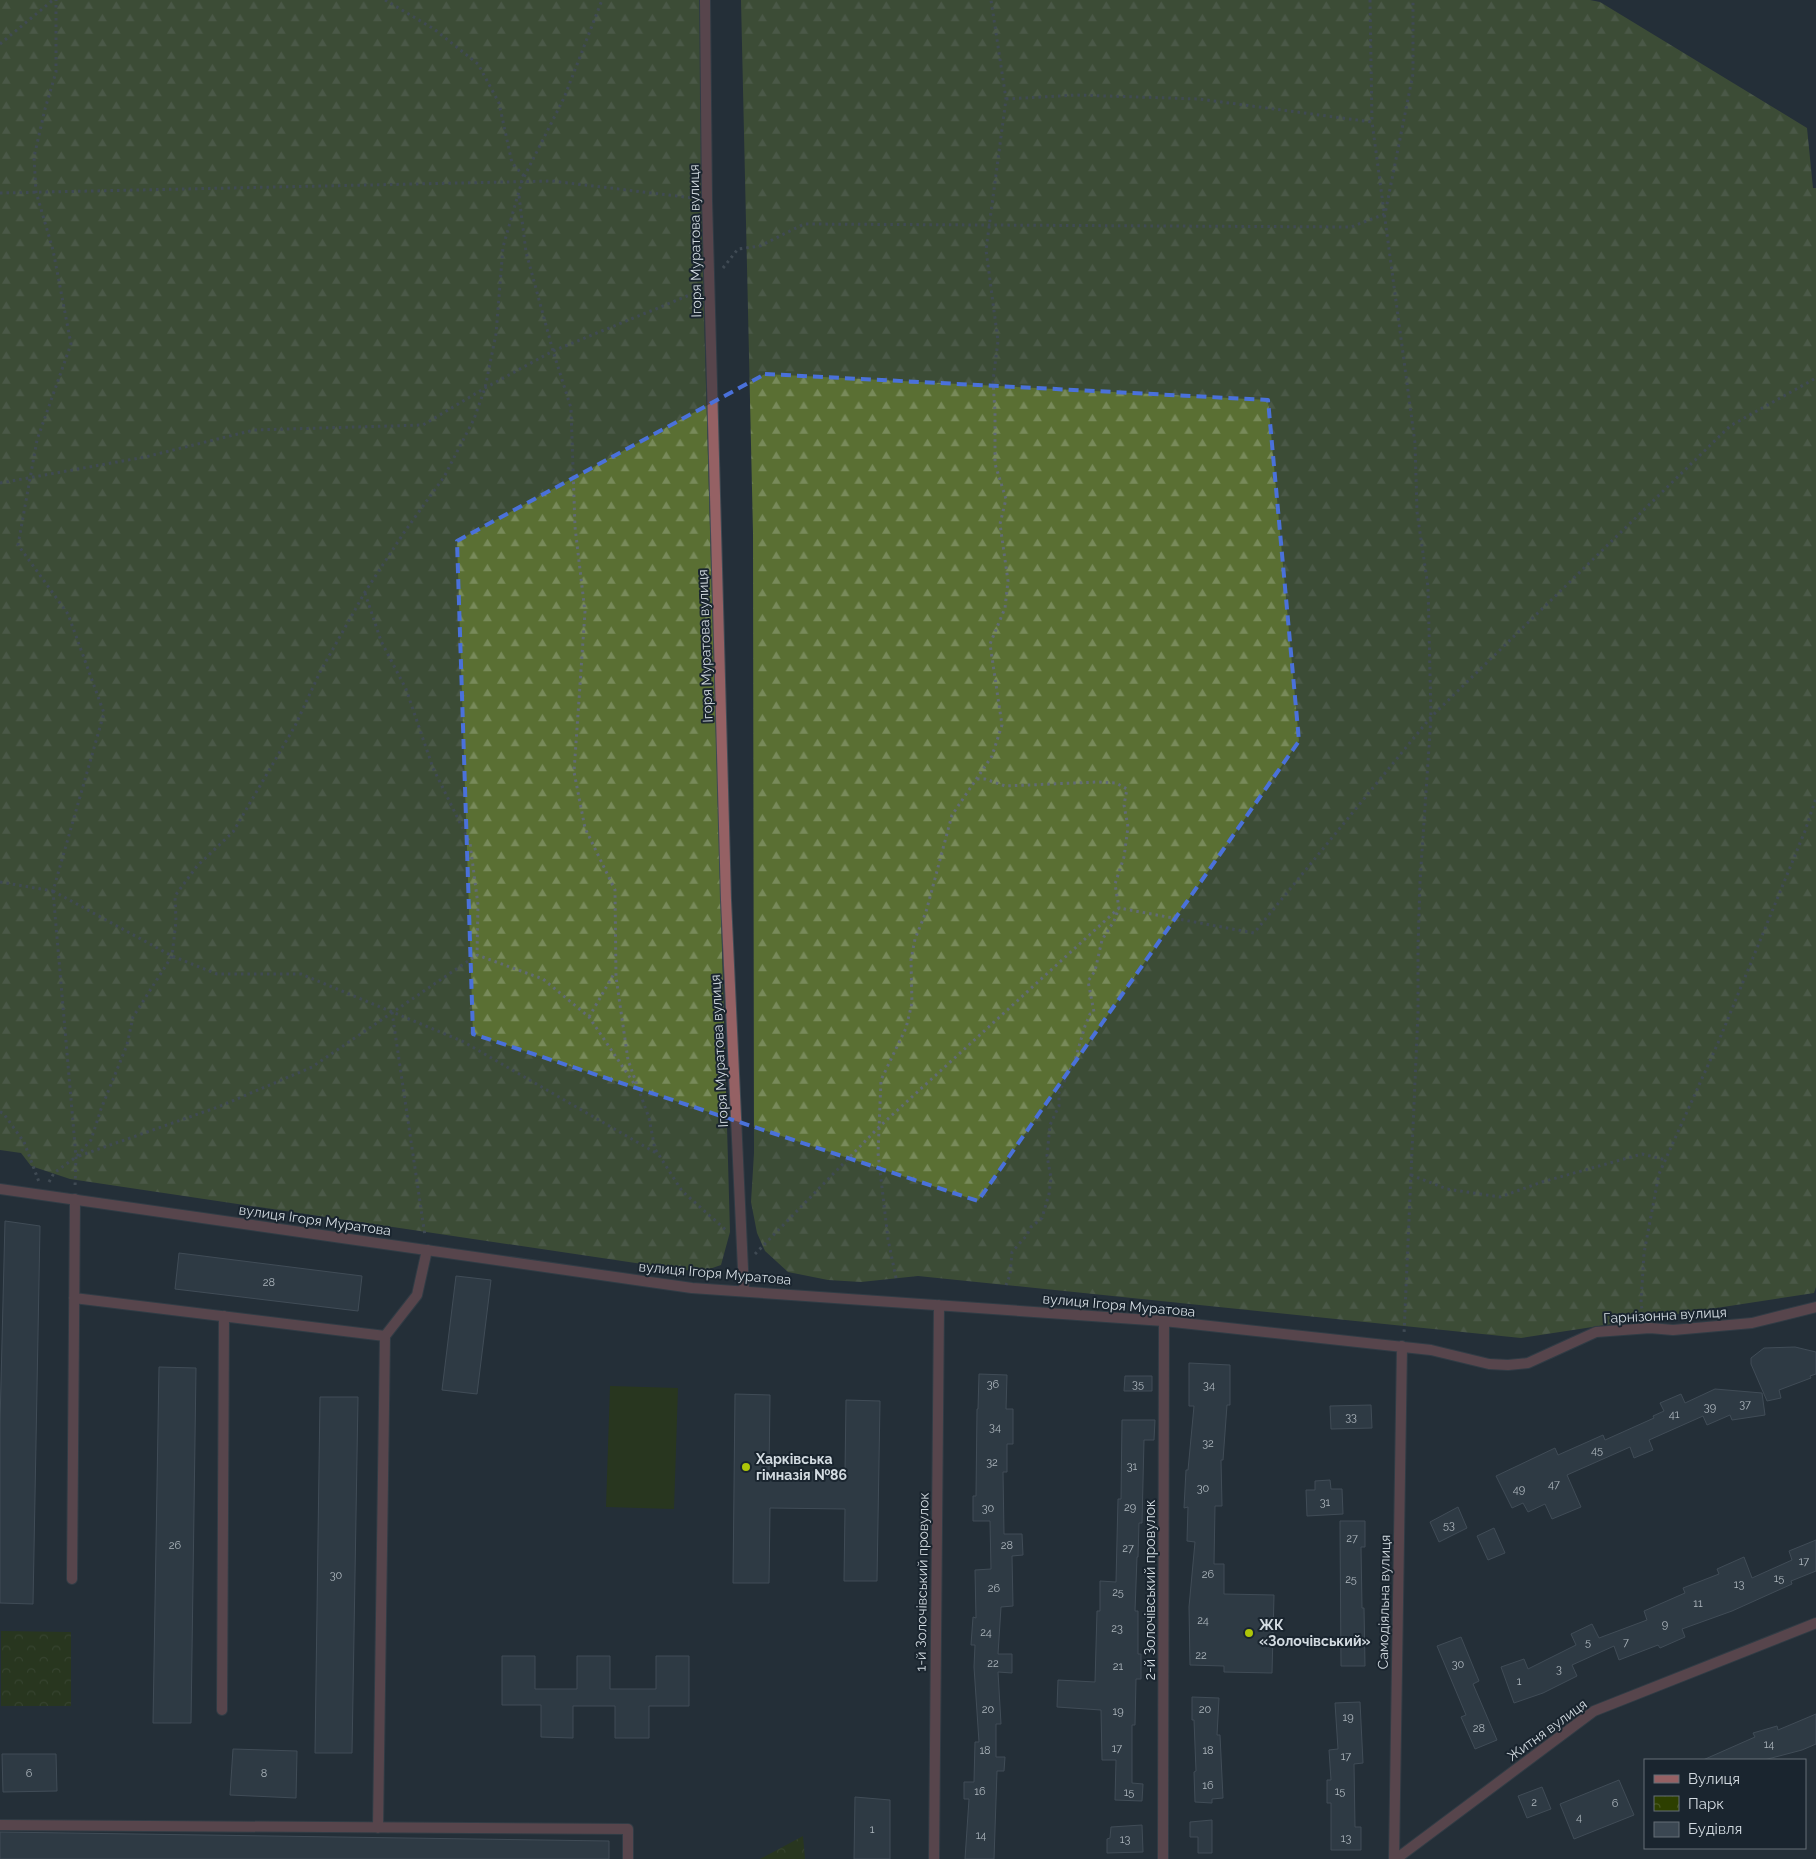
<svg xmlns="http://www.w3.org/2000/svg" width="1816" height="1859" font-family="Raleway,sans-serif">
<style>
.forest{fill:url(#forest-firs)}
.park{fill:url(#park-crowns)}
.pitch{fill:#2d3f00}
.building{fill:#3b4752;stroke:#626f7b}
.lines{fill:none;stroke-linecap:round;stroke-linejoin:round}
.service-casing{stroke:#404b54;stroke-width:12}
.minor-casing{stroke:#404b54;stroke-width:12}
.path{stroke:#616b74;stroke-width:3;stroke-dasharray:2.5 4;stroke-linecap:butt}
.service{stroke:#956164;stroke-width:10}
.minor{stroke:#956164;stroke-width:10}
.marked{fill:none;stroke:#4a71da;stroke-width:4;stroke-dasharray:10 6;stroke-linejoin:round}
.poi-dot{fill:#aec508;stroke:#1a252f;stroke-width:2}
.labels{text-anchor:middle;dominant-baseline:central;stroke-width:4;stroke-linejoin:round;paint-order:stroke}
.number-label{font-size:11px;fill:#adb6bd}
.street-label{font-size:14px;fill:#d3dbe1;stroke:#1a252f}
.poi-label{font-size:14px;font-weight:bold;fill:#d3dbe1;stroke:#1a252f;text-anchor:start}
</style>
<defs>
<pattern id="forest-firs" width="22" height="20" patternUnits="userSpaceOnUse" patternTransform="scale(1.25)"><rect width="22" height="20" fill="#5a6f33"/><path d="M5 1l3.5 6h-7zM16 11l3.5 6h-7z" fill="#788a5a"/></pattern>
<pattern id="park-crowns" width="20" height="18" patternUnits="userSpaceOnUse" patternTransform="scale(1.25)"><rect width="20" height="18" fill="#2d3f00"/><path d="M2 6a3 3 0 1 1 6 0M12 15a3 3 0 1 1 6 0" fill="none" stroke="#4b5a25"/></pattern>
</defs>
<rect width="100%" height="100%" fill="#242f39"/>
<!-- forest -->
<path class="forest" d="M0,0h701l3,315 26,917 -9,33 -20,7 -32,-4 -599,-89 -39,-13 -10,-13 -21,-3z
M741,0h849l10,2 207,126 6,60h3v1099l-2,6 -293,45 -603,-62 -57,6 -33,-2 -40,-8 -23,-21 -8,-18 -6,-31 3,-49 -1,-620z"/>
<!-- park -->
<path class="park" d="M1,1631l70,1v74h-70z
M803,1836l2,23h-45z"/>
<!-- pitch -->
<path class="pitch" d="M610,1386l68,2 -4,121 -68,-2z"/>
<!-- building -->
<path class="building" d="M5,1221l35,5 -7,378 -33,-1v-180z
M179,1253l183,23 -4,35 -183,-22z
M456,1276l35,4 -14,114 -35,-4z
M1795,1347l21,5v22l-6,2 1,2 -32,12 2,8 -14,3 -16,-37v-6l13,-10z
M1189,1363l41,2v40h-3l-4,55h-2l1,46h-7l-1,58h10v30l50,1 -2,78 -48,-1v-6l-34,-1 -1,-58 6,-65 -8,-1 1,-34 -4,1 2,-38h2l6,-64h-5z
M159,1367l37,1 -5,355h-38z
M979,1374l28,1 -1,34h7v35h-6v28h-4l1,62h18l1,21 -11,1 1,50 -12,1 -3,47h14v19l-14,-1 3,52h-5v33h9l-1,14h-7l-3,88h-29l4,-60h-5v-17h10l1,-40h4l-5,-75 1,-22h-4l2,-28 3,1 -1,-48 16,-1 -1,-48h-17v-25h3l1,-87h1z
M1125,1376h27v15h-28z
M1715,1389l47,4 3,22 -33,5 -2,-5 -23,10 -4,-9 -54,24 4,10 -19,8 -4,-11 -63,28 14,32 -29,12 -7,-15 -17,8 -5,-9 -11,5 -16,-32 59,-28 3,7 45,-20 2,5 49,-22 -1,-2 11,-5 -4,-8 21,-9 4,9z
M735,1394l35,1 -1,77h76l1,-72 34,1 -3,180h-33l1,-72 -75,-1 -1,75h-36z
M320,1397h38l-6,356h-37z
M1371,1405l1,23 -41,1 -1,-23z
M1122,1420h33l-1,20h-10l-2,83h-3l-1,34h-1l-2,54h3v43h3v25h-5l-1,46h-3v58l11,1 -1,17 -27,-1 1,-40h-14l-1,-50 -44,-3 1,-27 37,2 2,-71h3v-30l16,1 2,-83h3z
M1330,1480l1,9h11l1,25 -36,2 -1,-26h9v-9z
M1458,1507l9,21 -28,14 -9,-20z
M1340,1521h25v26h-4l1,61h2l1,58h-24z
M1494,1528l11,25 -17,7 -11,-24z
M1816,1540v31l-25,10 1,3 -60,27 -50,18 3,8 -25,11 -2,-3 -39,15 -5,-14 -42,19 5,11 -34,17 -29,10 -13,-36 23,-8 4,10 48,-24 -5,-11 21,-10 7,14 48,-18 -3,-9 41,-18 -2,-5 36,-14 -2,-5 27,-12 8,21 40,-18 -3,-9z
M1461,1637l18,44 -6,3 24,56 -22,9 -14,-32 5,-2 -29,-69z
M502,1656h33v33h42v-33h33v33h46v-33h33v50h-40v32h-34v-32h-42v32l-32,-1v-32h-39z
M1192,1697l27,1 -2,37h3l3,63 -11,1v4l-17,-1 -1,-30 2,-1 -2,-51h-2z
M1360,1702l3,61 -9,1 1,63h6v23h-30v-47h-4v-23h4l-2,-30 9,-1 -3,-46z
M1816,1714v30l-14,6 -38,10h-61l52,-23 -2,-4 24,-7 1,4z
M233,1749l64,2 -1,47 -66,-3z
M2,1754h54l1,37 -54,1z
M1619,1780l15,35 -60,24 -14,-35z
M1542,1787l9,22 -24,9 -9,-22z
M855,1797l35,3v59h-36z
M1212,1820v33h-14v-16h-8v-15z
M1142,1825l1,27 -36,1v-14l3,-1 1,-11z
M0,1832l609,9v18h-609z"/>
<g class="lines">
<!-- service casing -->
<g class="service-casing">
<path id="service" d="M74,1298l311,38 32,-41 10,-45
M72,1579l3,-380
M222,1710l2,-394
M0,1825l628,4v30
M378,1828l7,-492"/>
</g>
<!-- minor casing -->
<g class="minor-casing">
<path id="minor" d="M705,0l2,200 19,700 18,391
M0,1189l692,99 472,33 267,29 58,14 19,1 20,-2 68,-31 54,-4 23,2 79,-7 64,-16
M934,1859l5,-554
M1163,1859l1,-538
M1394,1859l8,-513
M1396,1859l198,-148 222,-88"/>
</g>
<!-- path -->
<path class="path" d="M385,0l49,29 44,35 21,39 13,60 12,13
M1370,0l2,122
M0,44l53,-44
M1006,99l70,-4 123,4 173,23 43,321 2,69 11,75 3,130 -11,165 -2,65v66l-14,321
M0,193l552,-12 141,17
M519,196l7,56 27,99 18,57 4,119 10,85 -11,160 11,56 30,62 1,87 12,83 21,58 6,31 27,42 45,40
M723,268l15,-19 22,-3 44,-22 547,3 34,-13 28,-140v-74
M0,483l145,-26 109,-27 169,-5 62,-37 68,-37 144,-59
M365,593l16,48 25,48 27,79 37,75 8,62 -1,50 66,24 46,38 46,68
M977,779h8l20,7 93,-4 18,1 11,6 -3,16 4,22 -4,30 -9,27 4,24 -5,13 -12,19 -7,31 -7,10 6,31 -4,2 -5,12 -10,34 -16,32v14l-9,19 -3,31 4,22 -2,16 -7,24 -11,9 -4,8 -15,17 -2,23 -4,10
M0,882l53,9 51,-178 -36,-99 -50,-69 19,-105 34,-96 -18,-94 -17,-58 -2,-35 11,-48 11,-37v-72
M53,891l119,65 45,18h84l161,67 194,112
M53,891l23,266 -1,30
M392,1012l33,224
M589,1017l26,-45
M0,1112l3,1 21,29 15,40
M79,1156l139,-49 94,-40 165,-112
M1411,1175l36,14 53,8 42,-15 100,-28 24,6
M49,1182l5,-9 22,-16 15,-17 10,-31 26,-64 6,-28 39,-61 4,-35 -1,-25 22,-30 36,-34 62,-106 25,-54 45,-80 40,-61 39,-54 30,-58 11,-31 11,-54 7,-87 19,-66 42,-83 38,-98
M755,1254l124,-127 240,-219 135,25 177,-216 299,-291 86,-48
M896,1278l-8,-39 -10,-86 3,-73 25,-52 6,-25 -1,-43 4,-21 11,-27 26,-97 40,-59 10,-31 -12,-81 15,-36 3,-27 -8,-57 6,-25 -11,-35v-52l-2,-31 5,-40 -12,-91 20,-151 -15,-99
M1643,1315l-2,-12 3,-50 15,-79 59,-131 87,-212 11,-33"/>
<!-- service -->
<use href="#service" class="service"/>
<!-- minor -->
<use href="#minor" class="minor"/>
</g>
<!-- marked area -->
<path d="M0 0H1816V1859H0ZM765,374l503,26 31,341 -321,460 -505,-167 -16,-493z" fill="#242f39" fill-opacity=".55" fill-rule="evenodd"/>
<path class="marked" d="M765,374l503,26 31,341 -321,460 -505,-167 -16,-493z"/>
<!-- markers -->
<g class="poi-dot">
<circle cx="746" cy="1467" r="5"/>
<circle cx="1249" cy="1633" r="5"/>
</g>
<g class="labels">
<!-- number labels -->
<g class="number-label">
<text x="269" y="1282">28</text>
<text x="993" y="1384">36</text>
<text x="1138" y="1384">35</text>
<text x="1209" y="1385">34</text>
<text x="1745" y="1404">37</text>
<text x="1710" y="1407">39</text>
<text x="1674" y="1414">41</text>
<text x="1351" y="1417">33</text>
<text x="995" y="1427">34</text>
<text x="1208" y="1443">32</text>
<text x="1597" y="1450">45</text>
<text x="992" y="1462">32</text>
<text x="1132" y="1466">31</text>
<text x="1554" y="1484">47</text>
<text x="1203" y="1488">30</text>
<text x="1519" y="1489">49</text>
<text x="1325" y="1502">31</text>
<text x="1130" y="1507">29</text>
<text x="988" y="1508">30</text>
<text x="1449" y="1525">53</text>
<text x="1352" y="1538">27</text>
<text x="175" y="1545">26</text>
<text x="1007" y="1545">28</text>
<text x="1128" y="1548">27</text>
<text x="1804" y="1561">17</text>
<text x="1208" y="1574">26</text>
<text x="336" y="1575">30</text>
<text x="1779" y="1578">15</text>
<text x="1351" y="1579">25</text>
<text x="1739" y="1584">13</text>
<text x="994" y="1588">26</text>
<text x="1118" y="1592">25</text>
<text x="1698" y="1603">11</text>
<text x="1203" y="1620">24</text>
<text x="1665" y="1624">9</text>
<text x="1117" y="1628">23</text>
<text x="986" y="1632">24</text>
<text x="1588" y="1642">5</text>
<text x="1626" y="1642">7</text>
<text x="1201" y="1655">22</text>
<text x="993" y="1663">22</text>
<text x="1458" y="1664">30</text>
<text x="1118" y="1666">21</text>
<text x="1559" y="1669">3</text>
<text x="1519" y="1681">1</text>
<text x="988" y="1709">20</text>
<text x="1205" y="1709">20</text>
<text x="1118" y="1711">19</text>
<text x="1348" y="1717">19</text>
<text x="1479" y="1728">28</text>
<text x="1769" y="1744">14</text>
<text x="1117" y="1748">17</text>
<text x="985" y="1750">18</text>
<text x="1208" y="1750">18</text>
<text x="1346" y="1756">17</text>
<text x="29" y="1773">6</text>
<text x="264" y="1773">8</text>
<text x="1208" y="1785">16</text>
<text x="980" y="1791">16</text>
<text x="1340" y="1791">15</text>
<text x="1129" y="1792">15</text>
<text x="1534" y="1802">2</text>
<text x="1615" y="1803">6</text>
<text x="1579" y="1817">4</text>
<text x="872" y="1829">1</text>
<text x="981" y="1835">14</text>
<text x="1346" y="1838">13</text>
<text x="1125" y="1839">13</text>
</g>
<!-- street labels -->
<g class="street-label">
<text transform="translate(695 241) rotate(-91)">Ігоря Муратова вулиця</text>
<text transform="translate(705 646) rotate(-92)">Ігоря Муратова вулиця</text>
<text transform="translate(719 1051) rotate(-93)">Ігоря Муратова вулиця</text>
<text transform="translate(315 1220) rotate(8)">вулиця Ігоря Муратова</text>
<text transform="translate(715 1273) rotate(5)">вулиця Ігоря Муратова</text>
<text transform="translate(1119 1305) rotate(5)">вулиця Ігоря Муратова</text>
<text transform="translate(1665 1315) rotate(-3)">Гарнізонна вулиця</text>
<text transform="translate(922 1582) rotate(-89)">1-й Золочівський провулок</text>
<text transform="translate(1150 1590) rotate(-90)">2-й Золочівський провулок</text>
<text transform="translate(1384 1602) rotate(-89)">Самодіяльна вулиця</text>
<text transform="translate(1547 1730) rotate(-36)">Житня вулиця</text>
</g>
<!-- poi labels -->
<g class="poi-label">
<text x="756" y="1459">Харківська<tspan x="756" dy="16">гімназія №86</tspan></text>
<text x="1259" y="1625">ЖК<tspan x="1259" dy="16">«Золочівський»</tspan></text>
</g>
</g>
<!-- legend -->
<rect x="1644" y="1759" width="162" height="90" fill="#1a252f" stroke="#646e76"/>
<rect x="1654" y="1775" width="25" height="8" fill="#956164" stroke="#646e76"/>
<text x="1688" y="1784" font-size="15" fill="#d3dbe1">Вулиця</text>
<rect x="1654" y="1796" width="25" height="15" fill="url(#park-crowns)" stroke="#646e76"/>
<text x="1688" y="1809" font-size="15" fill="#d3dbe1">Парк</text>
<rect x="1654" y="1822" width="25" height="15" fill="#3b4752" stroke="#646e76"/>
<text x="1688" y="1834" font-size="15" fill="#d3dbe1">Будівля</text>
</svg>
